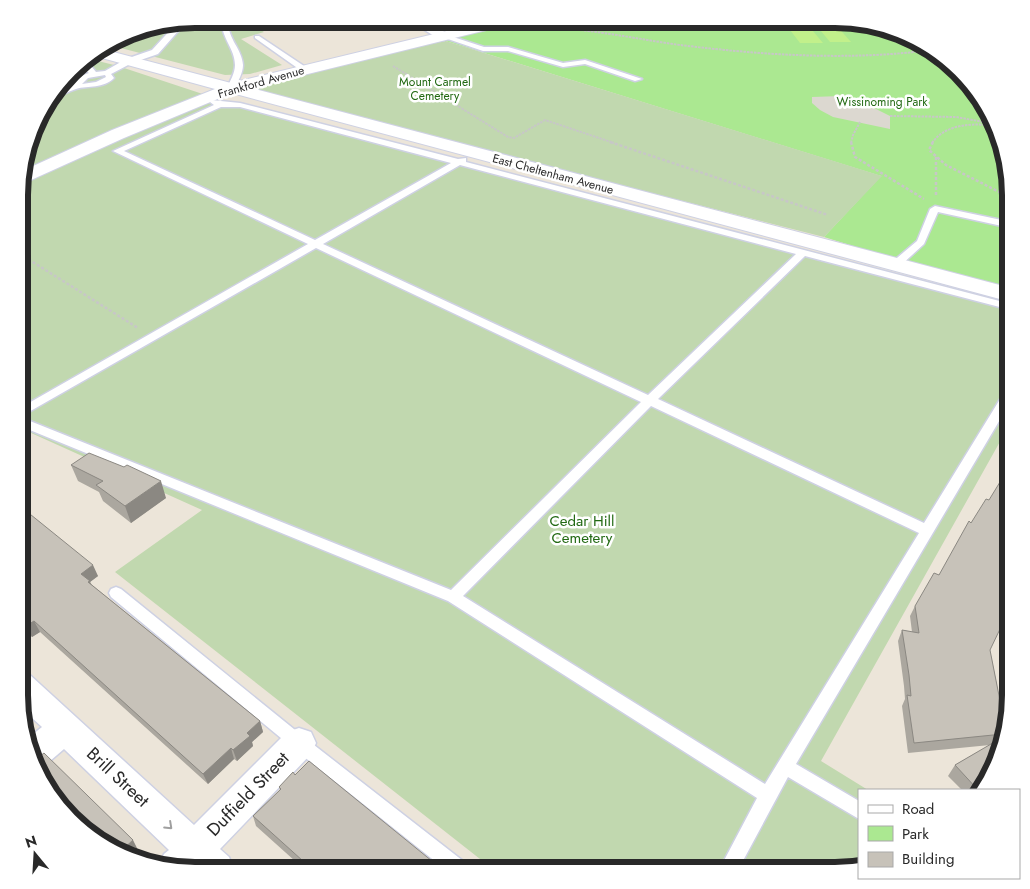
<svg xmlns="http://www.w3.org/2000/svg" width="1030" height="889" font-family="Jost,sans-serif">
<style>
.green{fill:#abe891}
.cemetery{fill:#c1d8af}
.pitch{fill:#c2f08b}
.plaza{fill:#dcd8d0}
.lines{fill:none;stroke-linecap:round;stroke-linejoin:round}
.lane-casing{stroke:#ced1e3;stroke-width:3}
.street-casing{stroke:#ced1e3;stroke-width:3}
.secondary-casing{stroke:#ced1e3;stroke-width:2}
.path-far1{stroke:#c7c7c7;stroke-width:2;stroke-dasharray:2.5 1;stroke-linecap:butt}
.path{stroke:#c7c7c7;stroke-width:2.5;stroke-dasharray:3 2;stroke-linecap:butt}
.lane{fill:#fff;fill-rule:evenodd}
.street{fill:#fff;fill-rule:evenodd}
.secondary{fill:#fff;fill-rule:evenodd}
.wall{fill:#aba79f}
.shaded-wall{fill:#8b8882}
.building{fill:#c7c2b9;stroke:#8b8882}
.oneway{stroke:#9f9f9f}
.labels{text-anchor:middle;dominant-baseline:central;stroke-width:5;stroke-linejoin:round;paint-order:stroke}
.far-street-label{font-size:12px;fill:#292929;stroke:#fff}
.far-park-label{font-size:12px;fill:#236a14;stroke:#fff}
.park-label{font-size:15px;fill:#236a14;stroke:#fff}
.near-street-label{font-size:18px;fill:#292929;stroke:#fff}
.rim{fill:none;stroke:#292929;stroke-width:6}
</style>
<rect width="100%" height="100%" fill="#ece5d9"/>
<!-- green -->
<path class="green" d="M514,19h333l66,18 47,33 33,47 18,66v112l-187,-58 57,-61 -445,-138z"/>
<!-- cemetery -->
<path class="cemetery" d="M194,19h80l-24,4 14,9 -23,7 41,26 -32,9 -25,1 -116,-30 29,-17z
M436,38l446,138 -58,61 -345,-88 -248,-61z
M86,58l32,8 118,39 775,204v113l-190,339 47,29h-9v77l-12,3h-353l-379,-298 87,-62 -182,-82v-257l22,-64 37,-45z"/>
<!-- pitch -->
<path class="pitch" d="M808,25l15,18h-23l-13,-17z
M816,25h20l15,17h-21z"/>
<!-- plaza -->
<path class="plaza" d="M841,96l17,4 32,16v13l-57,-12 -13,-7 -8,-7v-6z"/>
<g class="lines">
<!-- lane casing -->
<g class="lane-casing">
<path id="lane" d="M222,19h6c-1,20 14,29 15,46 0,8 -5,16 -8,23l-4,2 -4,-2c3,-7 8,-15 8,-23 0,-17 -15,-28 -13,-46z
M452,19h8l16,10 -5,1z
M188,20l-30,34 -26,9 -21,11 3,4c-11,11 -25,7 -38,11 -9,3 -17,8 -27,9 7,-8 15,-7 23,-13 6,-4 8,-10 17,-12l-4,-3 -10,-3 3,-4 13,3 5,6 9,-1 21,-12 26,-9 23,-25 4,-4zM105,75l1,2 -10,5 -14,2 6,-6z
M444,34l40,13h24l55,16 22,-3 57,19 -7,2 -50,-17 -22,3 -55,-16h-25l-41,-14 -1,-1z
M255,36h4l51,34 -7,2 -48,-34z
M211,100l29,3 218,56 8,-1v4l545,142v6l-206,-54 -147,143 266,124 81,-132 6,-4v14l-215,363 63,37v18l-71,-42 -50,93h-19l38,-72 -309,-197 -428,-175v-18l288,-164 -195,-93 101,-46 -4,-3zM221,107h19l211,56 -136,77 -191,-89zM460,165l336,89 -148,141 -325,-151zM316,248l325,154 -190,188 -431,-173zM651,406l268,127 -154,251 -302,-188z
M935,206l76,16v6l-73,-16 -14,32 -25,23h-8v-4l26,-22 13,-32z
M116,587l5,2 184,149 162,126 3,6h-24l-153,-122 -182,-151 -2,-4 2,-4z"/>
</g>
<!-- street casing -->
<g class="street-casing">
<path id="street" d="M407,19h17l27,17 -7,4 -5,-1z
M19,671l11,4 164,150 93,-93 12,-4 12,4 5,11 -5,11 -91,95 9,8 5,13h-40l-34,-7 4,-9 5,-4 -105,-101 -21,18 -6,2 -5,-7 -5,-23 15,-12 -23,-21z"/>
</g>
<!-- secondary casing -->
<g class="secondary-casing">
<path id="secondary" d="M496,19h25l-2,3 -268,66 760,200v14l-779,-209 -108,45 -104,47v-13l92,-42 103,-41 -124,-34 11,-6 129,34z"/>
</g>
<!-- path-far1 -->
<path class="path-far1" d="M528,28c52,-2 101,10 152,17 82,10 169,16 251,5
M393,66l115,71 6,1 31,-18 69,23
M890,116l66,1 39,7
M851,143l2,-8 7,-13
M932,143c14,-20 42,-20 64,-17"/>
<!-- path -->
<path class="path" d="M610,142l218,73
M851,142l4,15 69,42
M933,142l-4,8 17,15 65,33
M936,157v39
M20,254l118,74"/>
<!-- lane -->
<use href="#lane" class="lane"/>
<!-- street -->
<use href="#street" class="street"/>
<!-- secondary -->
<use href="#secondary" class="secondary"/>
</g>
<!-- wall -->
<path class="wall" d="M71,465l95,33 -35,25 -28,-22 -4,-9 -21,-11z
M989,500l1,150 15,76 -7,36 -19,28h-17l-14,-14 7,-11 35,-20 -82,8 -6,-47 3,-7 -1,-13 -6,-45 4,-11 10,2 -2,-16 5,-10 24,-31 32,-52z
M20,506l78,70 -8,6 2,3 168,136 3,11 -11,10 1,4 -16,15 -3,-2 -26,25 -168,-152 -8,5 -13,-12z
M295,775l148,95h-138l-49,-44 -3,-10 27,-26 -1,-3z"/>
<!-- shaded-wall -->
<path class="shaded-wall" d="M161,481l5,17 -35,25 -6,-17z
M93,565l5,11 -8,6 5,10 -14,-18z
M34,621l6,11 -8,5 -6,-11z
M260,721l3,11 -11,10 1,4 -16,15 -4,-11 14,-17z
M231,748l3,11 -26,25 -5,-10z
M133,840l5,10 -8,7h-3l-7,-5z"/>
<!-- building -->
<path class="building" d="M89,453l35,14 3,-2 34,16 -36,25 -29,-21 7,-4 -32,-16z
M1011,464v142l-21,44 15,76 -2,8 -89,9 -7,-48 4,1 -2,-21 -7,-45 17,3 -4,-27 19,-33 5,2 30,-54 2,2 15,-24 3,1z
M20,506l73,59 -12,9 9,7 -2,1 172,139 -13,12 3,3 -17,14 -2,-2 -28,26 -169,-153 -8,5 -7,-6z
M1003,737l-5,25 -19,28h-1l-23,-25z
M44,753l89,87 -13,12 -50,-33 -38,-57z
M309,761l134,109h-130l-60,-54 28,-27 -2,-2 14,-15 2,3z"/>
<!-- one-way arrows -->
<defs><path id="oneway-chevron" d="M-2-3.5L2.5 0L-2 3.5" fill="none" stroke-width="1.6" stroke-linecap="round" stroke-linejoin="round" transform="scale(1.25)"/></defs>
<use class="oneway" href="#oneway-chevron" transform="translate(169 826) rotate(43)"/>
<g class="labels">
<!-- far-street labels -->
<g class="far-street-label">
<text transform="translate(261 82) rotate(-16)">Frankford Avenue</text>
<text transform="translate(553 174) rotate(15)">East Cheltenham Avenue</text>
</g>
<!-- far-park labels -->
<g class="far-park-label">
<text x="435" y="82">Mount Carmel<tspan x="435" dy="14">Cemetery</tspan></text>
<text x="882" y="102">Wissinoming Park</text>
</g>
<!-- park labels -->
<g class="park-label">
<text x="582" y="521">Cedar Hill<tspan x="582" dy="17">Cemetery</tspan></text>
</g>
<!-- near-street labels -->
<g class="near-street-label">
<text transform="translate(118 777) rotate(43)">Brill Street</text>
<text transform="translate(248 794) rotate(-46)">Duffield Street</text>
</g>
</g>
<!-- crop -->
<path d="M0 0H1030V889H0ZM195 28H835A167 167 0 0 1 1002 195V695A167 167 0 0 1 835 862H195A167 167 0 0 1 28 695V195A167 167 0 0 1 195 28Z" fill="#fff" fill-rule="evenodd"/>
<path class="rim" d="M195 28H835A167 167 0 0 1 1002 195V695A167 167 0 0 1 835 862H195A167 167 0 0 1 28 695V195A167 167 0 0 1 195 28Z"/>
<!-- legend -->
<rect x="858" y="789" width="162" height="90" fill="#ffffff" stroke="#a9a9a9"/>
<rect x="868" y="805" width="25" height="8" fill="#ffffff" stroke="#a9a9a9"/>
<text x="902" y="814" font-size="15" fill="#292929">Road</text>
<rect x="868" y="826" width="25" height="15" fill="#abe891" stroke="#a9a9a9"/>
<text x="902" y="839" font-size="15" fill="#292929">Park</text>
<rect x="868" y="852" width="25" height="15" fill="#c7c2b9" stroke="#a9a9a9"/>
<text x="902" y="864" font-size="15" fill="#292929">Building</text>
<!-- north arrow -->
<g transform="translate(35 854) rotate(342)" stroke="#ffffff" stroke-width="4" paint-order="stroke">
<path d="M0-4L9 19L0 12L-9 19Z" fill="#292929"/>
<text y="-8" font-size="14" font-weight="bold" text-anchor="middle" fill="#292929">N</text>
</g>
</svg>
